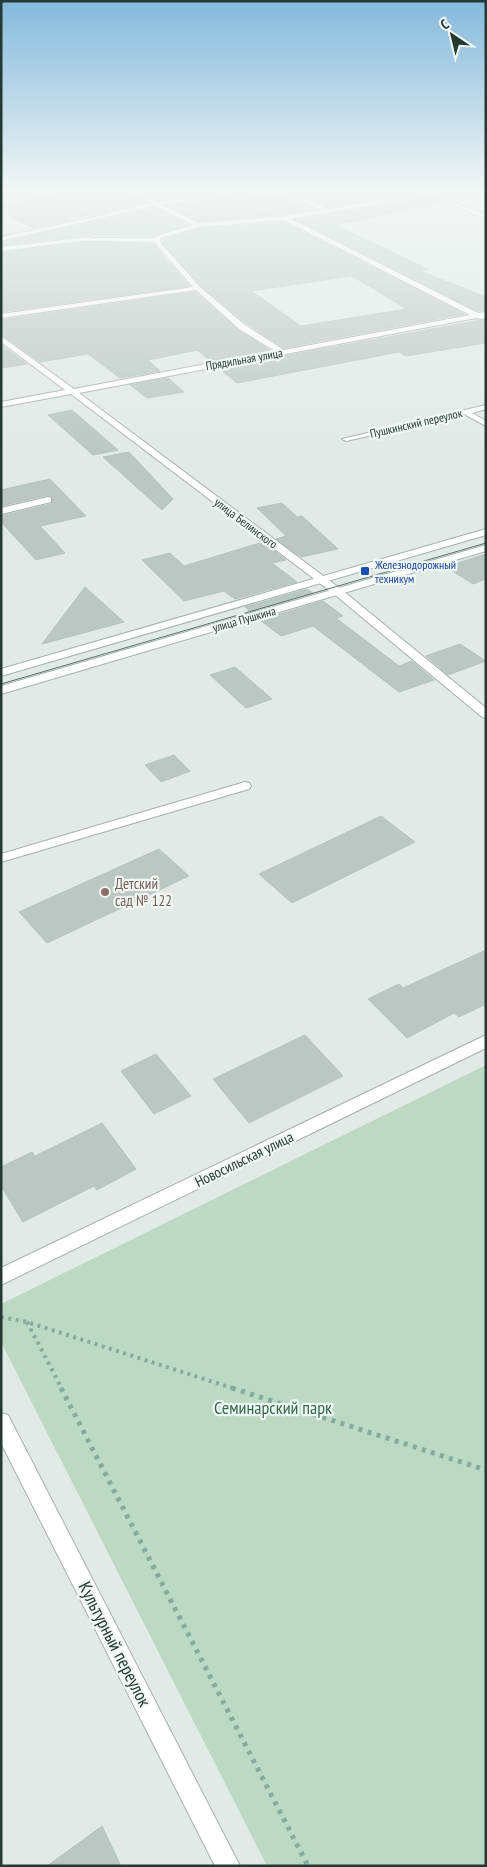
<svg xmlns="http://www.w3.org/2000/svg" width="487" height="1867" font-family="'PT Sans Narrow',sans-serif">
<style>
.green{fill:#bcd9c4}
.building{fill:#bac7c2;stroke:#b5c3bd;fill-rule:evenodd}
.lines{fill:none;stroke-linecap:round;stroke-linejoin:round}
.lane-casing{stroke:#a5b1ad;stroke-width:2}
.street-casing{stroke:#a5b1ad;stroke-width:2}
.secondary-casing{stroke:#a2b4ae;stroke-width:2}
.path-far1{stroke:#85aa9e;stroke-width:4;stroke-dasharray:3 4.5;stroke-linecap:butt}
.path{stroke:#85aa9e;stroke-width:5;stroke-dasharray:4 5.5;stroke-linecap:butt}
.lane{fill:#fff;fill-rule:evenodd}
.street{fill:#fff;fill-rule:evenodd}
.secondary{fill:#fff;fill-rule:evenodd}
.tram{stroke:#5e746e;stroke-width:1}
.transit-dot{fill:#1a4fb4;stroke:#f1f7f4;stroke-width:2}
.education-dot{fill:#8d6e63;stroke:#f1f7f4;stroke-width:2}
.labels{text-anchor:middle;dominant-baseline:central;stroke-width:4.5;stroke-linejoin:round;paint-order:stroke}
.far-street-label{font-size:12px;fill:#243933;stroke:#f1f7f4}
.far-transit-label{font-size:12px;fill:#164399;stroke:#f1f7f4;text-anchor:start}
.education-label{font-size:15px;fill:#785e54;stroke:#f1f7f4;text-anchor:start}
.street-label{font-size:15px;fill:#243933;stroke:#f1f7f4}
.near-park-label{font-size:18px;fill:#326b48;stroke:#f1f7f4}
.near-street-label{font-size:18px;fill:#243933;stroke:#f1f7f4}
</style>
<rect width="100%" height="100%" fill="#e1eae6"/>
<!-- green -->
<path class="green" d="M486,1065v801h-219l-266,-524v-38z"/>
<!-- building -->
<path class="building" d="M66,192h62l17,10 -111,26 -33,-16v-8z
M143,192h71l-57,8z
M306,192h111l-88,15 -24,-10z
M274,194l41,15 -30,5 -86,7 -30,-15 64,-10 1,5z
M429,197l13,5 -107,23 93,44 -8,2 66,26v13l-8,1 -181,-91z
M155,208l33,17 -34,11 -65,-1 -88,10v-2z
M284,222l180,92 -180,34 -38,-25 -45,-37 -39,-44 1,-2 36,-11zM352,276l55,33 -106,17 -50,-35z
M88,242l65,2 36,42 -188,26v-59z
M195,292l43,38 32,20 -59,11 -14,-11 -49,10 12,11 -40,7 -32,-24 -48,8 -39,-28v-14z
M486,319v24l-80,13 -7,-4 -162,31 -18,-15z
M1,345l26,19 -26,4z
M168,378l16,14 -37,6 -17,-13z
M72,410l46,40 -25,5 -45,-40z
M129,452l44,47 -11,11 -59,-53z
M50,479l36,37 -46,10 25,27 -29,7 -35,-38v-6l50,-12 2,-7 -5,-2 -47,11v-16z
M282,503l15,14 5,-1 36,33 -37,8 -25,-18 10,-3 -29,-28z
M263,542l23,18 -14,3 25,19 -62,17 -11,-8 -40,10 -42,-41 28,-7 14,13z
M486,554v25l-13,5 -27,-17z
M85,587l39,35 -82,22z
M307,589l6,4 -63,19 -5,-5z
M323,601l20,15 -7,2 63,48 13,-5 22,19 -35,12 -86,-66 -32,10 -21,-16z
M460,644l26,17 -38,14 -22,-19z
M235,667l37,32 -26,9 -36,-33z
M174,755l16,16 -29,11 -16,-17z
M381,816l34,26 -123,61 -33,-29z
M159,849l30,27 -142,67 -28,-31z
M486,950v54l-27,13 -5,-4 -47,25 -39,-39 31,-15 4,4z
M305,1035l38,41 -94,47 -36,-44z
M156,1054l35,42 -37,18 -33,-43z
M102,1123l34,46 -39,21 -3,-4 -71,36 -22,-36v-19l31,-15 3,4z
M102,1826l19,40h-74z"/>
<g class="lines">
<!-- lane casing -->
<g class="lane-casing">
<path id="lane" d="M430,193l56,22v4l-56,-24z
M87,238h70l3,2 -3,2 -68,-1z
M486,405v4l-14,4 14,8v5l-22,-12 -118,27 -4,-2z
M48,497l3,1v4l-50,12v-6z
M245,782l4,1 2,3 -2,3 -248,73v-8z
M1,1413l7,2 232,451h-25l-214,-423z"/>
</g>
<!-- street casing -->
<g class="street-casing">
<path id="street" d="M130,192h8l19,10 73,-10h18l-85,13 36,18 86,-7 37,-6 -43,-18h9l41,17 101,-17h15l-154,27 187,94 8,-1v4l-3,3 -7,-1 -397,75 263,197 144,118v10l-4,-1 -148,-123 -263,-200 -70,13v-5l64,-12 -64,-48v-6l73,53 201,-38 -36,-22 -43,-39 -195,28v-4l192,-27 -39,-45 2,-6 37,-11 -38,-19 -154,35v-4l93,-20 56,-14zM284,220l186,95 -186,35 -39,-25 -45,-38 -40,-45 1,-4 38,-11z
M89,237l2,1v2l-90,11v-4z
M486,1035v13l-485,237v-17z"/>
</g>
<!-- secondary casing -->
<g class="secondary-casing">
<path id="secondary" d="M33,192h14l-46,10v-4z
M486,529v6l-485,141v-7z
M486,545v6l-485,143v-8z"/>
</g>
<!-- path-far1 -->
<path class="path-far1" d="M1,1317l26,5 208,67
M27,1322l35,67"/>
<!-- path -->
<path class="path" d="M61,1388l247,478
M232,1388l254,82"/>
<!-- lane -->
<use href="#lane" class="lane"/>
<!-- street -->
<use href="#street" class="street"/>
<!-- secondary -->
<use href="#secondary" class="secondary"/>
<!-- tram -->
<path class="tram" d="M1,198l33,-6
M1,684l485,-141"/>
</g>
<!-- sky -->
<linearGradient id="sky" x2="0" y2="1"><stop stop-color="#84b9dc"/><stop offset="0.42" stop-color="#f2f6f4"/><stop offset="1" stop-color="#f2f6f4" stop-opacity="0"/></linearGradient>
<rect width="487" height="454" fill="url(#sky)"/>
<!-- markers -->
<rect class="transit-dot" x="360" y="566" width="10" height="10" rx="2.5"/>
<circle class="education-dot" cx="105" cy="892" r="5"/>
<g class="labels">
<!-- far-street labels -->
<g class="far-street-label">
<text transform="translate(244 359) rotate(-10)">Прядильная улица</text>
<text transform="translate(416 423) rotate(-13)">Пушкинский переулок</text>
<text transform="translate(246 523) rotate(37)">улица Белинского</text>
<text transform="translate(244 619) rotate(-16)">улица Пушкина</text>
</g>
<!-- far-transit labels -->
<g class="far-transit-label">
<text x="375" y="564">Железнодорожный<tspan x="375" dy="14">техникум</tspan></text>
</g>
<!-- education labels -->
<g class="education-label">
<text x="115" y="883">Детский<tspan x="115" dy="17">сад № 122</tspan></text>
</g>
<!-- street labels -->
<g class="street-label">
<text transform="translate(244 1159) rotate(-26)">Новосильская улица</text>
</g>
<!-- near-park labels -->
<g class="near-park-label">
<text x="273" y="1407">Семинарский парк</text>
</g>
<!-- near-street labels -->
<g class="near-street-label">
<text transform="translate(115 1644) rotate(63)">Культурный переулок</text>
</g>
</g>
<!-- border -->
<rect width="487" height="1867" fill="none" stroke="#243933" stroke-width="5"/>
<!-- north arrow -->
<g transform="translate(452 35) rotate(325)" stroke="#f1f7f4" stroke-width="4" paint-order="stroke">
<path d="M0-4L9 19L0 12L-9 19Z" fill="#243933"/>
<text y="-8" font-size="14" font-weight="bold" text-anchor="middle" fill="#243933">С</text>
</g>
</svg>
